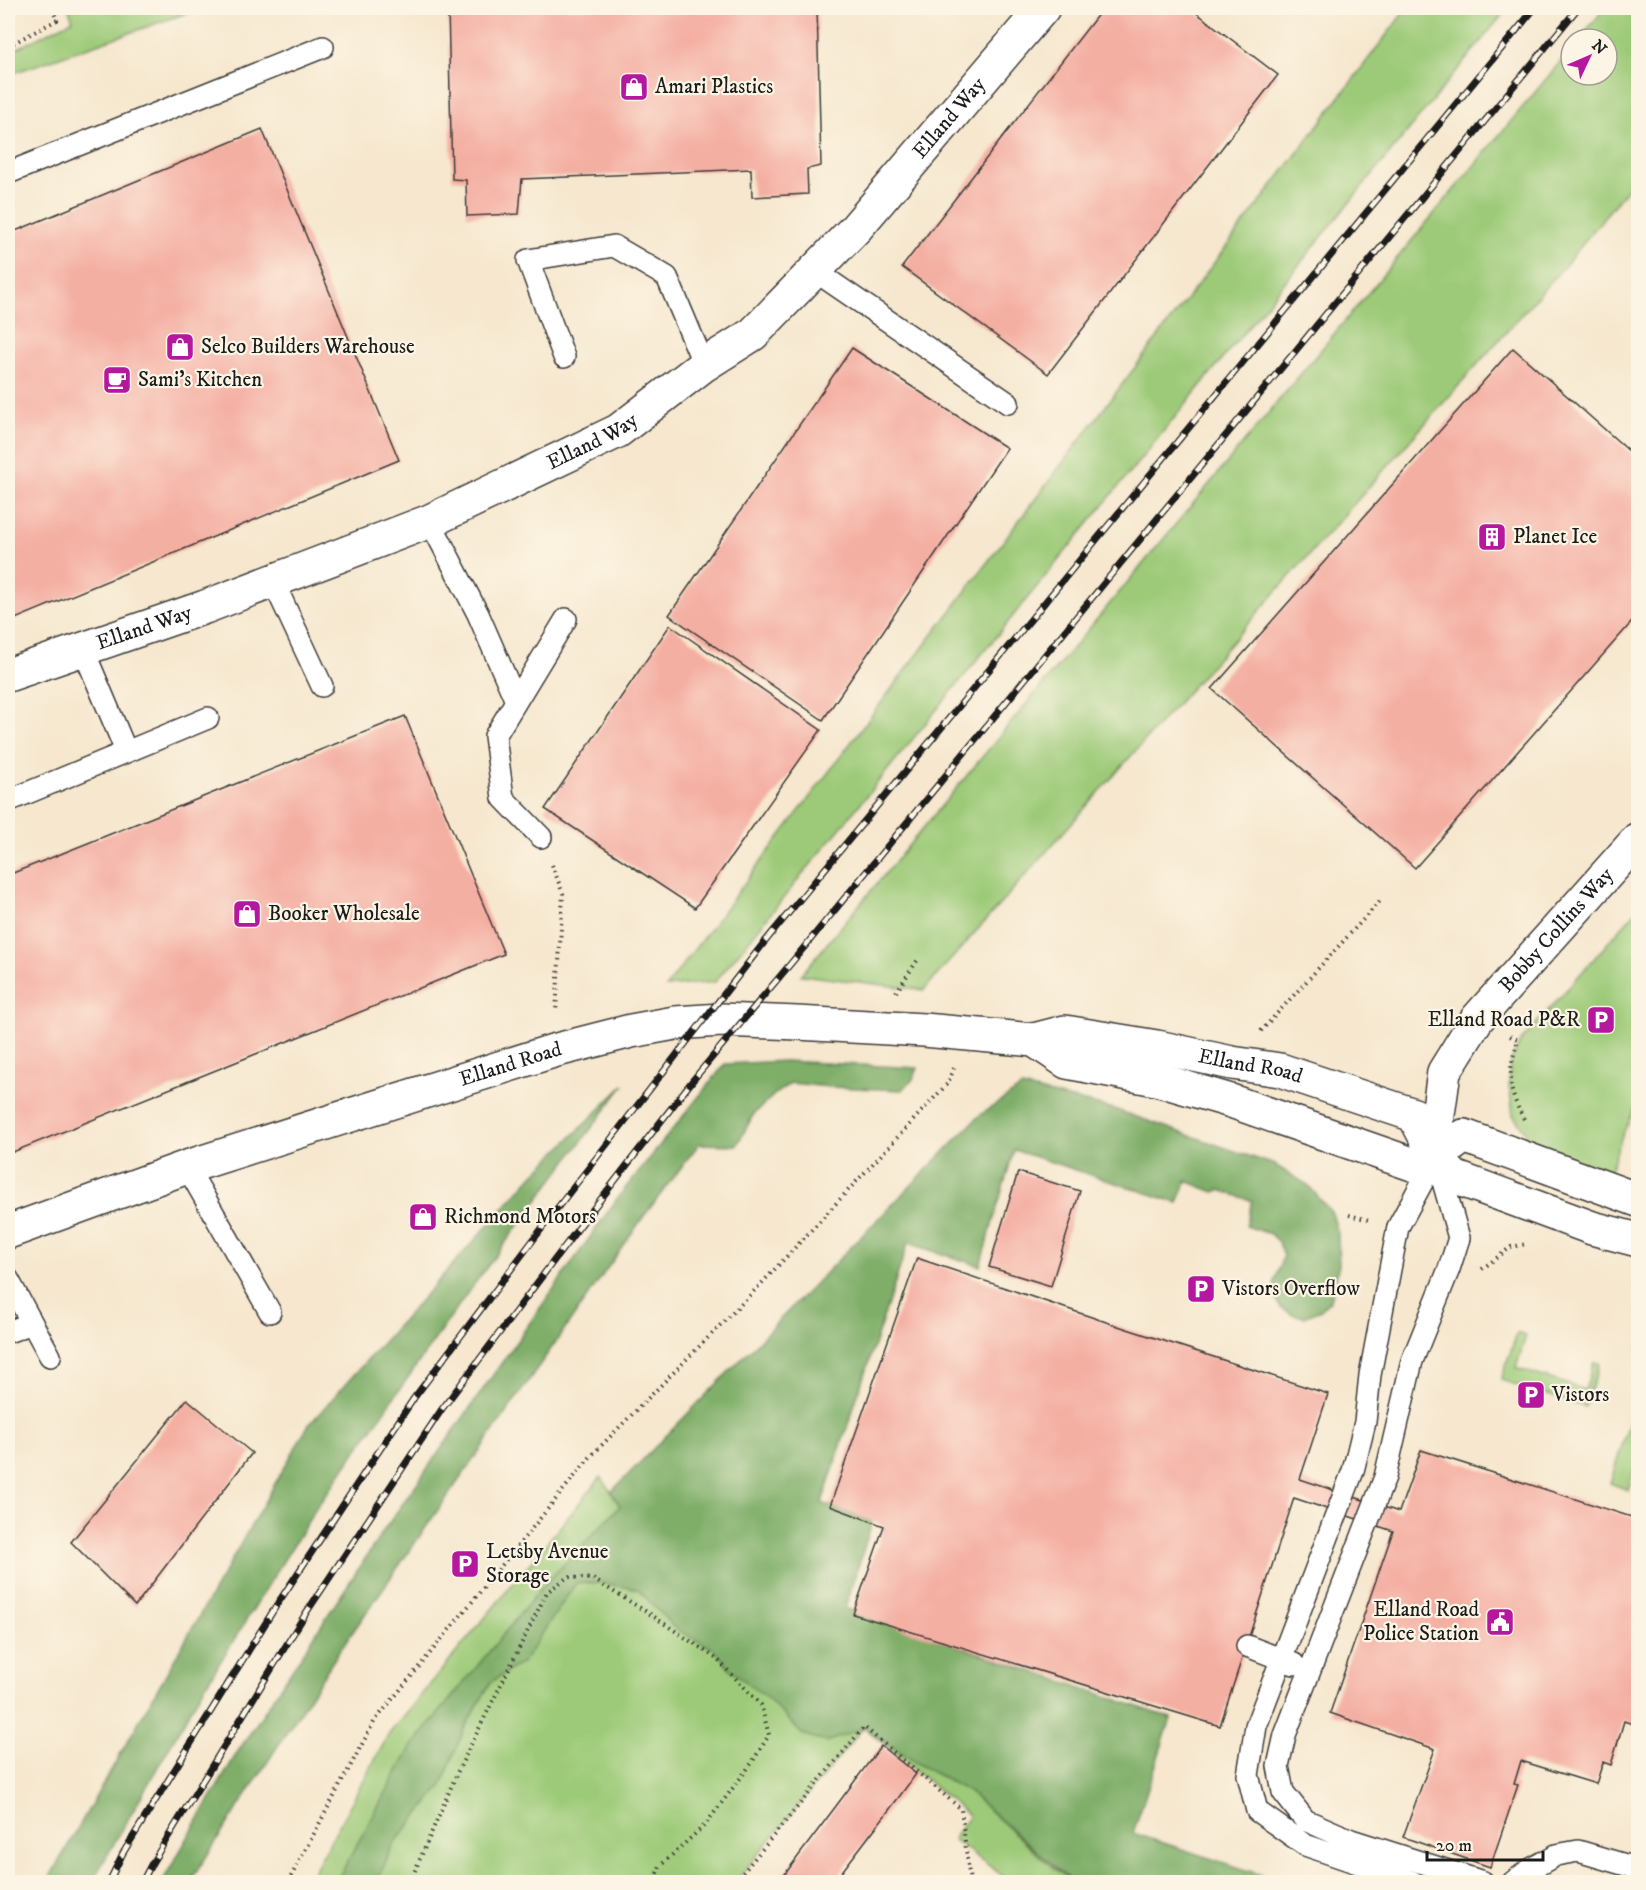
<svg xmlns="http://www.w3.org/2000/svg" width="1646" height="1890" font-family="'IM FELL DW Pica',serif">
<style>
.green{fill:#9dca78;stroke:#5c734a;stroke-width:1.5}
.forest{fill:#7eae68;stroke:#4d6542;stroke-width:1.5}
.building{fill:#f4afa3}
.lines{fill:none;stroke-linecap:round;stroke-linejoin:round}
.lane-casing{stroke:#3d3a37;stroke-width:24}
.street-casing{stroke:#3d3a37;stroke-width:36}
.primary-casing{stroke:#3d3a37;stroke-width:36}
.path{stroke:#3d3a37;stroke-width:4;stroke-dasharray:1.5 4.5;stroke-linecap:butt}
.lane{stroke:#fff;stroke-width:21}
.street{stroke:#fff;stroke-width:33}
.primary{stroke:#fff;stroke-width:33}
.rail-casing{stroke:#1c1c1c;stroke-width:7}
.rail{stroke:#fcf5e5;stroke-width:4.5;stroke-dasharray:14;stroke-linecap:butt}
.labels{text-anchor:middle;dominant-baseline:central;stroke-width:4.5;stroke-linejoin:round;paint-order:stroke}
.poi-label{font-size:21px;fill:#1c1c1c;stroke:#fcf5e5;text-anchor:start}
.street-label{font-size:21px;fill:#1c1c1c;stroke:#fcf5e5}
</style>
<rect width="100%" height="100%" fill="#fcf5e5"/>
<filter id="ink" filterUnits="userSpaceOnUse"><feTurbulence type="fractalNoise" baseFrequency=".0167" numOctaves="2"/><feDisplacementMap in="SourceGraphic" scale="12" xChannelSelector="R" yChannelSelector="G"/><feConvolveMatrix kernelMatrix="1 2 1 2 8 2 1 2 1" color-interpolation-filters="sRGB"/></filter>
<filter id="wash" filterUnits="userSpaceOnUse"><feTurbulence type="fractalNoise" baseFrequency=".008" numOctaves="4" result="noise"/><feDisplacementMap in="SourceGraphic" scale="24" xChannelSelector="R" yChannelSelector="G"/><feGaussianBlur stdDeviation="1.35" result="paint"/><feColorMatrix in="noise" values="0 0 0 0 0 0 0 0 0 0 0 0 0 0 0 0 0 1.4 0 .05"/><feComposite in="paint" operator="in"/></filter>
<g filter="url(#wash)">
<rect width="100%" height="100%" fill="#f6e7ce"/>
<!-- green -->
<path class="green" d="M68,8h133l-193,67v-22l65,-33z
M1407,8h101l-793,974 -49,5z
M1605,8h33v167l-70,87 -644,728 -123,-15 770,-926v26h36v-36h-28z
M1638,909v193l-16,34 -13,38 -58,-20 -22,-17 -16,-22 -4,-29 1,-24 11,-21z
M1517,1333l9,3 -10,32 69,22 9,-28 6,1 -15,44 -84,-27z
M1638,1395v62l-10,33 -18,-7z
M601,1477l20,29 297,258 51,28 83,75 20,15h-61l-58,-43 16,-23 -105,-89 -129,155h-427l81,-148z"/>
<!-- forest -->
<path class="forest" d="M785,1061l133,7 -5,11 -11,11 -73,-3 -38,-4 -16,11 -21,20 -17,31 -38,-1 -55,72 -304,434 -150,232h-28l75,-129 147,-223 235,-334 106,-132z
M624,1085l-158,210 -149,212 -120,192 -105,183h-45l261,-456 225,-251z
M1022,1087l92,22 161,56 33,20 24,28 6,20 1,32 -5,22 -4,13 -9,10 -16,7 -11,-2 -13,-7 -6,-11 -1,-13 9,-29 -4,-12 -9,-9 -24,-8 6,-25 -32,-11 -6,2 -28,-11 -8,22 -164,-53 -34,116 -72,-23 -86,260 50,19 -27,86 326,110 -38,115 150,49h-211l-103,-90 -51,-28 -54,-37 -37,15 -25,-8 -34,-35 -37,-29 -17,-21 -39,-20 -37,-40 -37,-6h-25l-53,79 -32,20 -26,45 -24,60 -48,58 -16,37h-41l76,-136 130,-159 78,-81 -9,-14 369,-377z"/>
<g id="blocks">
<!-- building -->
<path class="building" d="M448,8h369l4,158 -14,3 1,25 -56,3 -1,-28 -229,10 -3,35 -52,2 -1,-36 -14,-1z
M1103,8h87l88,67 -230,299 -146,-107z
M262,129l137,331 -391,162v-388z
M852,348l155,100 -184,272 -154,-105z
M1513,348l125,111v156l-223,253 -203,-179z
M670,625l151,105 -126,178 -150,-99z
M405,716l99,238 -496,200v-279z
M1018,1172l62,19 -29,95 -62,-19z
M917,1258l204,69 207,67 -28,85 99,33 22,-62 217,69v207l-14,-5 -13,44 -8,-3 -7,22 -75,-23 -7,23 4,1 -28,82 -87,-30 32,-88 -105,-36 63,-182 -99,-33 -74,228 -367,-112 31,-88 -54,-20z
M187,1399l65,54 -117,153 -64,-64z
M881,1746l35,28 -17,23 -65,85h-55z"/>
</g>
</g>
<g filter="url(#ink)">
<use href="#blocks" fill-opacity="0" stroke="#3d3a37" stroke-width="1.5"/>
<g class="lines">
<!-- lane casing -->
<g class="lane-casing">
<path id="lane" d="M8,173l315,-126
M815,271l193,132
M564,357l-36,-97 86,-14 53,31 37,88
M430,521l48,93 38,87
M273,581l49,105
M83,649l43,102
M8,801l200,-83
M541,837l-38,-39 -8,-62 71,-117
M1438,1164l21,74 -10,31 -37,92 -27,116 -100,258 -7,31 5,26 22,28 46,20 132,42
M187,1167l83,145
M8,1279l42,77
M8,1332l24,-9
M1247,1646l47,18
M1413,1882l-108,-37 -48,-34 -9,-36 8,-49 97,-255 12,-49 5,-47 28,-148 38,-70
M1513,1882l16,-12 27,-15 22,-4 51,15 9,6"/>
</g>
<!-- street casing -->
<g class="street-casing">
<g id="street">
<path id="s1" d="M8,675l197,-68 225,-86 188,-90 86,-66 49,-31 103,-106 187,-220"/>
<path id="s2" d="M1436,1157v-28l8,-57 33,-53 161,-180"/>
</g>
</g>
<!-- primary casing -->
<g class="primary-casing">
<g id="primary">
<path d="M1034,1040l33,22 89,17 75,22 184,64 21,-8 28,-21 174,64"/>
<path id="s3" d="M8,1232l179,-65 366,-116 78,-20 44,-8 46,-3 76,3 127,7 110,10 31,-8 92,15 75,16 48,7 134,45 22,42 18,20 138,51 46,12"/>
</g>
</g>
<!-- path -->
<path class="path" d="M8,46l49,-26 -5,-12
M552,865l11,29 -7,118
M896,992l23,-34
M1261,1031l121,-132
M1510,1036l8,4c-10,33 -12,47 6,79
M1349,1215l20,5
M1482,1269l29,-22 16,-3
M1632,1349l6,1
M288,1882l86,-160 217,-266 171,-173 186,-200 6,-15
M410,1882l48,-111 89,-179 21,-15 25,2 57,35 67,45 44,46 8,30 -18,29 -46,61 -45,41 -7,16
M735,1882l129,-155 97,82 9,73"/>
<!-- lane -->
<use href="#lane" class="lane"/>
<!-- street -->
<use href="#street" class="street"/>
<!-- primary -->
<use href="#primary" class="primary"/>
<!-- rail casing -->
<g class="rail-casing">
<path id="rail" d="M109,1882l14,-29 155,-250 136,-205 141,-187 208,-267 772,-936
M142,1882l10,-19 154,-250 136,-204 141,-187 110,-142 99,-118 786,-954"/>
</g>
<!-- rail -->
<use href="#rail" class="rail"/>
</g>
</g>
<!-- icons -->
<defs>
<g id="shop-square" transform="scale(1.5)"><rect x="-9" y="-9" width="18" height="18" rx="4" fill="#b5179e" stroke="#fcf5e5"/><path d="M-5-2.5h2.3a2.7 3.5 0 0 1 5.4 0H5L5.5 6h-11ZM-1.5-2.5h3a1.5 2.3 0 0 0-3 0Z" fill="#fff"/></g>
<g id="cafe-square" transform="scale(1.5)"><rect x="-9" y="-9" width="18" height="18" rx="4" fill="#b5179e" stroke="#fcf5e5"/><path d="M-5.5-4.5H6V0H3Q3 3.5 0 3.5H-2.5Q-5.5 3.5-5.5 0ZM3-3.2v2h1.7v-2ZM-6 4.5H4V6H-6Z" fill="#fff"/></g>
<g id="building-square" transform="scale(1.5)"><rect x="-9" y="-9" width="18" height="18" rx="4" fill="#b5179e" stroke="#fcf5e5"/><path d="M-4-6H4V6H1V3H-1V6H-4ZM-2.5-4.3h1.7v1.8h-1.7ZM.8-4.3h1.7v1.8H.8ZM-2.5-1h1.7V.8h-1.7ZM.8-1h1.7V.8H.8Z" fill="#fff"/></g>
<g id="parking-square" transform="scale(1.5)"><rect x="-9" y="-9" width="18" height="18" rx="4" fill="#b5179e" stroke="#fcf5e5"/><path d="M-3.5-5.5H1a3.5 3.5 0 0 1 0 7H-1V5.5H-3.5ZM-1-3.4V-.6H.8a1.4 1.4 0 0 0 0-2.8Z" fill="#fff"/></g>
<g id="civic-square" transform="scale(1.5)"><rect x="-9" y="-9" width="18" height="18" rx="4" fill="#b5179e" stroke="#fcf5e5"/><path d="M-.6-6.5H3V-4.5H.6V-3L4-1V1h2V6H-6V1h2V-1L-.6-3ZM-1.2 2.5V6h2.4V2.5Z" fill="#fff"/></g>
</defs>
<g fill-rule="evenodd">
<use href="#shop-square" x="634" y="87"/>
<use href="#shop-square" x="180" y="347"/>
<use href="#cafe-square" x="117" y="380"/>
<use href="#building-square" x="1492" y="537"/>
<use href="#shop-square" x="247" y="914"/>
<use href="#parking-square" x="1601" y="1020"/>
<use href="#shop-square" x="423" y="1217"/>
<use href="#parking-square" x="1201" y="1289"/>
<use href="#parking-square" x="1531" y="1395"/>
<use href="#parking-square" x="465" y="1564"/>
<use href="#civic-square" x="1500" y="1622"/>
</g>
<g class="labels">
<!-- poi labels -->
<g class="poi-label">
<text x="655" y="87">Amari Plastics</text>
<text x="201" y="347">Selco Builders Warehouse</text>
<text x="138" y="380">Sami's Kitchen</text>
<text x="1513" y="537">Planet Ice</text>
<text x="268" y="914">Booker Wholesale</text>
<text x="1580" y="1020" text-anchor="end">Elland Road P&amp;R</text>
<text x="444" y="1217">Richmond Motors</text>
<text x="1222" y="1289">Vistors Overflow</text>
<text x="1552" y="1395">Vistors</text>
<text x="486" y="1552">Letsby Avenue<tspan x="486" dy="24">Storage</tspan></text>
<text x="1479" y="1610" text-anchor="end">Elland Road<tspan x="1479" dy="24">Police Station</tspan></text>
</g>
<!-- street labels -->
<g class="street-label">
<text stroke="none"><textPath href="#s1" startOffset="1116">Elland Way</textPath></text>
<text stroke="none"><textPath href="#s1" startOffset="630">Elland Way</textPath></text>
<text stroke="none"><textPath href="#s1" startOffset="144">Elland Way</textPath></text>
<text stroke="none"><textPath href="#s2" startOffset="267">Bobby Collins Way</textPath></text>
<text stroke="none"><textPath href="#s3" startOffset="530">Elland Road</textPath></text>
<text stroke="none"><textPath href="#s3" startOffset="1280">Elland Road</textPath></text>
</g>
</g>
<!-- margin -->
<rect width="1646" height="1890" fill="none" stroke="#fcf5e5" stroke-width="30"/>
<!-- north arrow -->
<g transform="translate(1589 57) rotate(46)"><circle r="28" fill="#fcf5e5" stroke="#a29e95" stroke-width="1.5"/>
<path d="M0-4.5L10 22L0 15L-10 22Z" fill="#b5179e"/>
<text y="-9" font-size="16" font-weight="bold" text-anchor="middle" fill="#1c1c1c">N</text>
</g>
<!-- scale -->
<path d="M1427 1851v9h116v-9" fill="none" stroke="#1c1c1c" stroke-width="3"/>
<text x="1436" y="1851" font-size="18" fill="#1c1c1c" stroke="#fcf5e5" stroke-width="4.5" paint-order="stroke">20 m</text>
</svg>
